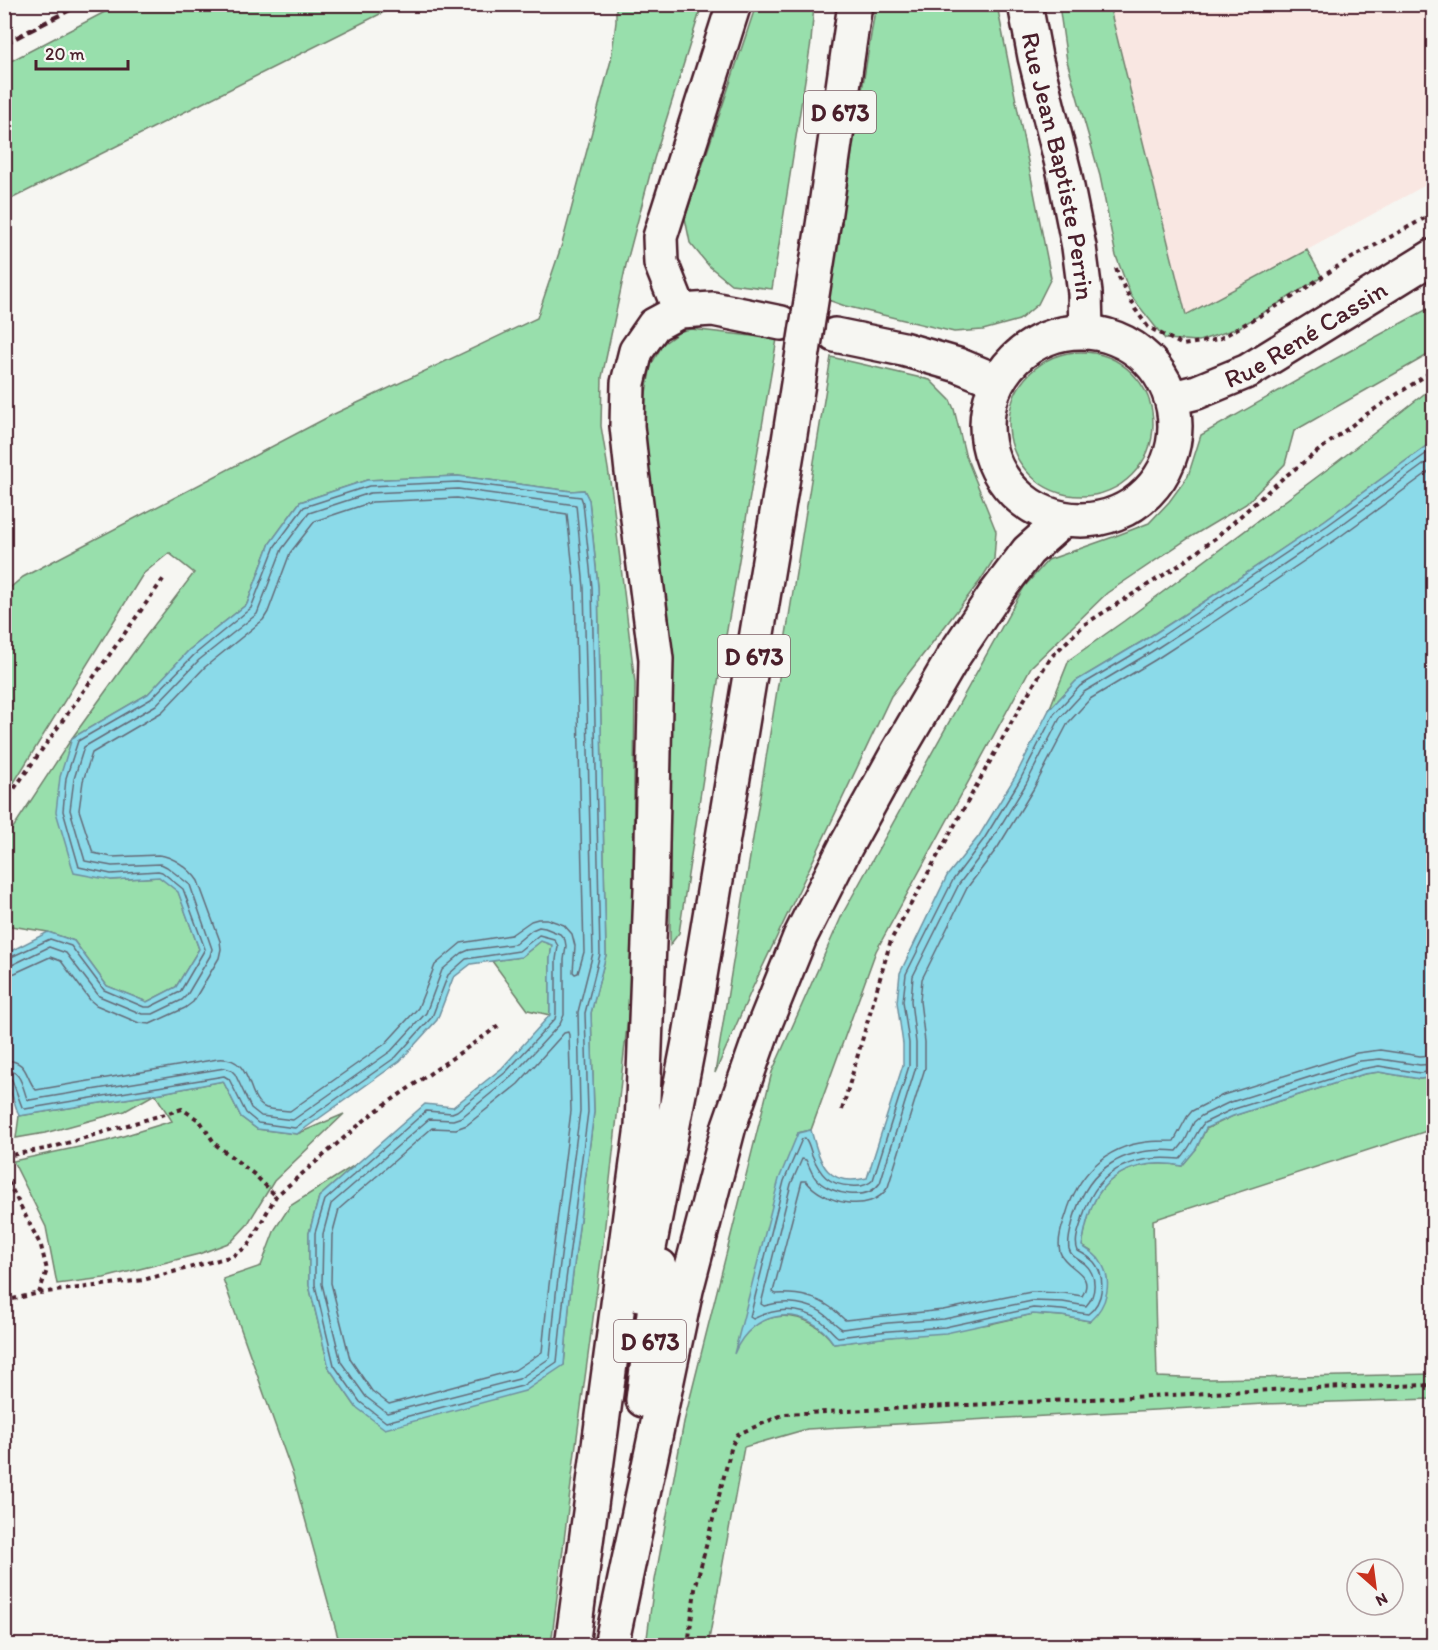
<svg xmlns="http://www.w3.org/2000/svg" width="1438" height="1650" font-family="Itim,sans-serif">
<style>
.built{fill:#f9e7e2}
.green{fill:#98dfac;stroke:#717f6c;stroke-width:1.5}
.water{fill:#8bdae9;stroke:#718f9d;stroke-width:1.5}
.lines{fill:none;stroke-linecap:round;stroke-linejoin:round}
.shore{stroke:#646a77;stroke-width:1.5}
.secondary-casing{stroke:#4a1f2b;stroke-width:38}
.primary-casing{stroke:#4a1f2b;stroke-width:38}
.path{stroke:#4a1f2b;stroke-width:4;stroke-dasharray:4.5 4.5;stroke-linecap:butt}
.secondary{stroke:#f6f6f2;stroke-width:33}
.primary{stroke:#f6f6f2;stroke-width:33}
.rail{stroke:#4a1f2b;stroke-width:4.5;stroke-dasharray:9 4.5;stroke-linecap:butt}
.primary-bridge-casing{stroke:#4a1f2b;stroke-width:38;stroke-linecap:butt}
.primary-bridge{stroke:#f6f6f2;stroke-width:33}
.labels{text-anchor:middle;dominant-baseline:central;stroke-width:4.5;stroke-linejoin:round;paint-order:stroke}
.shield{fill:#f6f6f2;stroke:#7e6067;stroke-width:1.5}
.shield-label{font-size:24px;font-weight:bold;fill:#4a1f2b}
.street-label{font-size:26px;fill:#4a1f2b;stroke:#f6f6f2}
</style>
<rect width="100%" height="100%" fill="#f6f6f2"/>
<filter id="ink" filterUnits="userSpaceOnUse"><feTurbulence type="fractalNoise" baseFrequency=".0167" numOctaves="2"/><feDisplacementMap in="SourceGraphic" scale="12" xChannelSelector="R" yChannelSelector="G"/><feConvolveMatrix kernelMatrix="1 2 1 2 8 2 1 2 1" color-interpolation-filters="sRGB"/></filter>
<g filter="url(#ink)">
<!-- built -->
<path class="built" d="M1109,5h324v176l-246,135z"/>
<!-- green -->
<path class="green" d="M120,4h278v1l-393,197v-138z
M876,4l121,1 54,273 -13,26 -19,16 -36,10 -29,2 -109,-26 -17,-6z
M616,5h86l-48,154 -28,106 -24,112 -1,49 11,67 23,190 -3,298 -30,271 -26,192 -25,201h-211l-47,-170 -70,-196 38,-13 14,-37 15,-23 68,-43 -39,34 -10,36v52l20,83 27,39 208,-42 6,-69 24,-184 -3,-99 15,-58 -8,-368 -9,-87 -5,-10 -13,1 -113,-15 -91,4 -67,22 -30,41 -23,61 -58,46 -41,44 -76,44 39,142 48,-3 19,14 21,58 -23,38 -29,15 -40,-16 -33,-45 -26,-9 -43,-7 -1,-80 3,-8 65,-99 67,-93 55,-72 -25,-20 -26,21 -138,223v-205l18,-15 309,-162 205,-97 25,-74 49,-184 5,-38z
M756,5h58l-3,37 -39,247 -41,-5 -22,-18 -19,-23 -5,-25z
M1059,5h50l77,310 121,-65 15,27 -84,51 -39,13 -34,-2 -34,-43 -15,-40 -16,-80 -33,-115z
M1433,306v46l-139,79 -9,33 -39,40 -57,34 -82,55 -76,74 -155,284 -65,179 -13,3 -62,214c22,-41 72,-40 98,-3l156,-20 43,-10 29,2 28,5 2,-69 -10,-6c3,-17 6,-38 17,-53 19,-27 53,-33 83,-27l14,-17 10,-20 27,-13 131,-42 15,-2 41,7 13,-2v52l-280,91 4,157 53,2 223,-5v25l-169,5 -457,25 -63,18 -36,198 -62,1 7,-55 31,-169 88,-350 71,-159 181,-326 24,-27 65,-23 36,-14 20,-21 19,-26 13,-41 134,-76z
M691,329l86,10 -61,355 -37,239 -9,12v-279l-25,-226v-42l6,-33 12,-21 18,-13z
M1009 424a72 72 0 1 1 144 0a72 72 0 1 1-144 0Z
M831,357l99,23 20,20 4,9 11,45 31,77 -2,28 -14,22 -89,115 -139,293 -37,84z
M1433,387v54l-108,79 -120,81 -62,40 -67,40 -27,29 20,-50 55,-39 213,-159z
M541,941l11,4 -2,14v56l-22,-5 -36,-49 29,-4z
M223,1081l18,36 16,12 40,5 47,-20 -70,67 -27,44 -16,17 -32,12 -95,24 -47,6 -11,-57 -33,-66 94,-20 65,-20 -17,-27 -30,17 -80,22 -29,5 3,-22 137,-22z"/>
<!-- water -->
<path class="water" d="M1433,441v636l-13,2 -41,-7 -15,2 -131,42 -27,12 -10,21 -14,17c-30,-6 -64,0 -83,27 -10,15 -14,35 -17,53 6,4 14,8 18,15 14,20 7,45 -10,60l-28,-5 -29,-2 -87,19 -56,4 -56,7c-27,-42 -82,-36 -100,10l45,-175 19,-46 13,-3c9,32 15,58 56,48l36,-113v-21l-6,-42 3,-29 47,-97 32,-40 36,-59 34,-67 27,-29 67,-40 62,-40 120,-81z
M458,476l113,15 13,-1 5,10 9,87 8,368 -15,58 3,99 -24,184 -6,69 -39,26 -140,38 -29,-22 -27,-39 -20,-83v-52l10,-36 106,-93 28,3 49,-39 48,-53v-56l2,-14 -11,-4 -20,16 -50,7 -18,14 -16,42 -37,41 -103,73 -40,-5 -16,-12 -18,-36 -67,13 -137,22 -14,-41v-121l43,-22 26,9 33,45 40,16 29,-15 23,-38 -21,-57 -19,-15 -48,3 -37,-7 -18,-61 4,-35 12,-39 76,-44 41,-44 58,-46 23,-61 30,-41 67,-22z"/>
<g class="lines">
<!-- shore -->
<path class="shore" d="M1434,448l-106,77 -120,80 -61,41 -67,40 -26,28 -34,66 -36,59 -31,41 -47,94 -3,27 6,42v23l-36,114c-6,6 -14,7 -22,6 -23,-1 -31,-12 -39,-31 -2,-6 -3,-12 -7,-17l-3,1 -18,42 -34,136 3,2c22,-11 47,-13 68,2 6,4 11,12 17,16l51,-6 56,-4 88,-19 29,2 26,4c16,-12 18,-37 6,-52 -5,-5 -10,-8 -16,-11 -4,-9 0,-19 3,-28 13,-52 48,-69 99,-64 11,-11 15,-26 24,-36l27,-13 131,-41 17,-3 41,7 14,-2
M1434,457l-101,74 -120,81 -62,40 -67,40 -24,26 -34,66 -36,59 -31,41 -46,92 -2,25 5,42v24l-36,116c-13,19 -48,11 -62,-2 -6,-5 -8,-14 -12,-21l-4,-1 -11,25 -30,120 3,2c21,-6 46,-4 63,10 5,5 10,10 15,13l46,-6 56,-4 88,-18 31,1 23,4c11,-12 11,-31 -1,-42 -6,-5 -14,-7 -16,-15 -2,-10 3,-23 5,-32 15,-51 52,-71 103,-66l8,-10 9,-19 7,-6 27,-13 132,-42 20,-2 40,6 14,-1
M1434,468l-96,70 -120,81 -63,41 -65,39 -22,24 -34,65 -36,59 -31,41 -45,91 -2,22 5,41v26l-37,119c-17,28 -65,16 -82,-6h-4l-29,111 3,2c19,-1 38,2 54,13 6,4 10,9 15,13l98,-10 88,-18 33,1 18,3c15,-23 -17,-27 -22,-44 -3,-12 2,-26 6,-37 11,-39 38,-68 80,-73 9,-1 18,-1 28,-1l13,-24 5,-6 31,-16 134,-42 23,-3 40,6 14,-1
M4,959l5,-1 41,-19 21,7 33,44 40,17h6l30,-15 25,-43 -22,-60 -21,-17 -4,-1 -47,3 -32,-7 -16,-56 3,-33 12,-37 73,-42 43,-44 57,-47 24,-62 29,-39 65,-21 89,-4 123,15 2,6 9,84 8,367 -15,59 3,99 -24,183 -7,67 -35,24 -136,36 -26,-20 -26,-37 -19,-80v-52l10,-33 101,-89 26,2 5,-2 49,-39 49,-53 1,-5v-54l2,-14 -4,-7 -15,-4 -20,16 -53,8 -18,16 -16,42 -36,40 -101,71 -37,-5 -12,-10 -17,-34 -5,-3 -199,33 -3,-2 -10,-27 -3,-3 -5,-1
M4,966l8,-1 37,-18 17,6 33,43 43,18h11l29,-14 5,-5 23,-39 2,-7 -22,-64 -23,-18 -6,-3 -49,2 -27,-5 -15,-51 4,-31 10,-32 72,-42 43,-45 58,-46 25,-65 27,-36 61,-20 88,-4 118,16 8,83 9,365 -15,59 2,99 -24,183 -6,64 -31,21 -132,34 -21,-16 -25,-35 -19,-78 1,-50 8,-30 98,-85 24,1 9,-3 49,-40 49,-53 4,-9v-55l2,-14 -1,-6 -5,-6 -15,-6 -6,-1 -7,3 -17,14 -46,6 -7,3 -20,17 -16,43 -35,38 -98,69 -32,-4 -10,-8 -16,-34 -4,-4 -6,-2 -195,32 -3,-1c-5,-14 -6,-29 -23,-30
M4,975l11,-2 35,-16 11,4 29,39 6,5 43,18 11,1 35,-16 8,-6 26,-44 2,-9 -1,-8 -22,-60c-8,-12 -25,-25 -40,-26l-46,2 -19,-4 -14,-43 4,-29 9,-28 70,-41 43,-45 58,-47 5,-8 22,-59 25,-32 57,-19 85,-4 110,16 8,74 9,364 -6,21 -3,1 -2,-2 2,-26 -3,-12 -8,-9 -17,-6h-9l-7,2 -20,14 -50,8 -26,22 -17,43 -33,36 -95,67c-7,-1 -17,-1 -24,-3 -21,-8 -11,-52 -48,-49l-182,31c-12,-13 -6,-29 -32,-30
M568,1032l1,3 2,76 -23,182 -6,59 -27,18 -126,34 -17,-13 -22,-32 -19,-76 1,-48 7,-26 93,-81 24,1 11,-4 51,-41 46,-51z"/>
<!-- secondary casing -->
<g class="secondary-casing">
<g id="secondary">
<path id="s1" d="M1025,4l10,53 29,115 15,75 6,46 1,37"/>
<circle cx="1081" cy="426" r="94"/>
<path id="s2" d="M1173,398l24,-6 51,-21 186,-115"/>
</g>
</g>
<!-- primary casing -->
<g class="primary-casing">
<path id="primary" d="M824,219l31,-215
M680,311l-19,-48 -1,-26 74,-233
M835,335l68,14 55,16 39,16
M640,1294l49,-252 99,-595
M643,1400l17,-134
M612,1641l74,-351 43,-164 35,-100 36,-89 46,-91 53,-96 56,-96 39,-58 34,-45 36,-32
M572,1646l70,-520 9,-236 5,-231 -24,-187 -5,-46 1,-43 8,-32 18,-26 26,-14 33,-2 68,14"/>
</g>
<!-- path -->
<path class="path" d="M1116,268l2,7 17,34 13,18 35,18 36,-6 72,-41 50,-34 93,-51
M4,803l160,-225
M842,1110l49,-170 133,-240 27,-43 34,-33 93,-58 40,-30 65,-58 81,-62 70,-46
M4,1154l7,1 39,-7 132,-39 18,12 15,23 40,31 21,21
M4,1174l37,72 6,24 -8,23
M4,1301l35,-8 104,-13 90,-24 15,-10 28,-50 97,-83 127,-88
M688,1646l7,-57 37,-144 6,-11 47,-20 527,-26 122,-3"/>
<!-- secondary -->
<use href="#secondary" class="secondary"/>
<!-- primary -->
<use href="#primary" class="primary"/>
<!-- rail -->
<path class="rail" d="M4,10l11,-6
M4,44l77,-40"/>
<!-- primary-bridge casing -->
<g class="primary-bridge-casing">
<path id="primary-bridge" d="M788,447l36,-228"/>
</g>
<!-- primary-bridge -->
<use href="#primary-bridge" class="primary-bridge"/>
</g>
</g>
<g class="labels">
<!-- shield labels -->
<g class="shield">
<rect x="804" y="91" width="72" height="42" rx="4.5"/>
<rect x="718" y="635" width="72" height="42" rx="4.5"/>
<rect x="614" y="1320" width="72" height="42" rx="4.5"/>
</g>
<g class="shield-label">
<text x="840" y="112">D 673</text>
<text x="754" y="656">D 673</text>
<text x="650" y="1341">D 673</text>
</g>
<!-- street labels -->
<g class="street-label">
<text stroke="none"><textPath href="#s1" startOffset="166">Rue Jean Baptiste Perrin</textPath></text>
<text stroke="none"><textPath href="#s2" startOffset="148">Rue René Cassin</textPath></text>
</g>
</g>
<!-- margin -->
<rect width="1438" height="1650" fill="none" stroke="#f6f6f2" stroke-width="24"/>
<rect x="12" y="12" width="1414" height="1626" fill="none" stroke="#4a1f2b" stroke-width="2" filter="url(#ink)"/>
<!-- north arrow -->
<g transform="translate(1375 1587) rotate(152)"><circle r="28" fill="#f6f6f2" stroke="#b1a0a2" stroke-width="1.5"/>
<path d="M0-4.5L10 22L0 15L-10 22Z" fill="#c8321e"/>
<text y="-9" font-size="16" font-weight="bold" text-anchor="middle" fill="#4a1f2b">N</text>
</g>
<!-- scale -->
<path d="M36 60v9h92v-9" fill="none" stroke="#4a1f2b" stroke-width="3"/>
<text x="45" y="60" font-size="18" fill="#4a1f2b" stroke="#f6f6f2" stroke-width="4.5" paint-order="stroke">20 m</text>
</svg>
